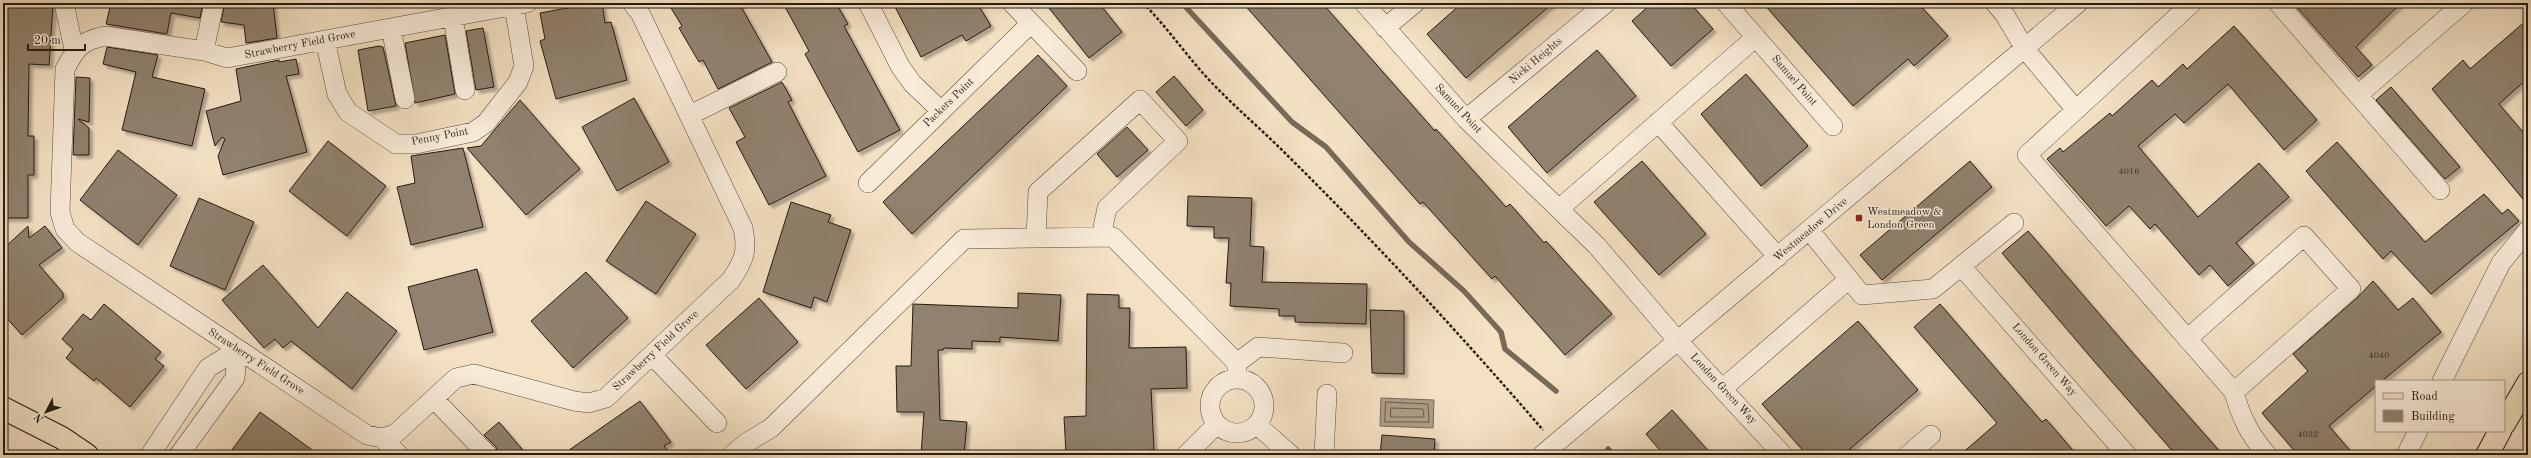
<svg xmlns="http://www.w3.org/2000/svg" width="2531" height="458" font-family="'Old Standard TT',serif">
<style>
.water{fill:#ad9e87;stroke:#766a58}
.lines{fill:none;stroke-linecap:round;stroke-linejoin:round}
.shore{stroke:#685c4c;stroke-width:1}
.stream{stroke:#766a58;stroke-width:5.5}
.building{fill:#90826e;stroke:#231b11;filter:url(#shadow)}
.minor-casing{stroke:#574c3e;stroke-width:20}
.major-casing{stroke:#231b11;stroke-width:24}
.highway-casing{stroke:#231b11;stroke-width:24}
.path{stroke:#231b11;stroke-width:2.5;stroke-dasharray:3 2;stroke-linecap:butt}
.minor{stroke:#f8ecd9;stroke-width:19}
.major{stroke:#f4e1c4;stroke-width:22}
.highway{stroke:#f4e1c4;stroke-width:22}
.poi-dot{fill:#8f2418;stroke:#f8ecd9;stroke-width:1.5}
.labels{text-anchor:middle;dominant-baseline:central;stroke-width:3;stroke-linejoin:round;paint-order:stroke}
.number-label{font-size:9px;fill:#3e3528}
.street-label{font-size:11px;fill:#231b11;stroke:#f8ecd9}
.poi-label{font-size:11px;fill:#231b11;stroke:#f8ecd9;text-anchor:start}
</style>
<defs>
<filter id="shadow"><feDropShadow dx="3.5" dy="3.5" stdDeviation="1" flood-color="#0004"/></filter>
</defs>
<rect width="100%" height="100%" fill="#f4e1c4"/>
<filter id="stains"><feTurbulence type="fractalNoise" baseFrequency=".005" numOctaves="4"/><feColorMatrix values="0 0 0 0 .2 0 0 0 0 .09 0 0 0 0 .02 0 0 0 .5 -.17"/></filter>
<radialGradient id="worn" r=".72"><stop offset=".6" stop-color="#630" stop-opacity="0"/><stop offset="1" stop-color="#630" stop-opacity=".3"/></radialGradient>
<!-- water -->
<path class="water" d="M1381,398l53,2 -1,28 -53,-2z"/>
<g class="lines">
<!-- shore -->
<path class="shore" d="M1386,402l42,2 1,18h-44z
M1391,408l32,1 1,8h-33z"/>
<!-- stream -->
<path class="stream" d="M1182,3l110,119 34,25 83,95 55,49 37,41 4,17 51,42
M1608,449l5,6"/>
</g>
<!-- building -->
<path class="building" d="M111,3h92l-3,15 -29,-5 -4,21 -61,-10z
M225,3h48l4,35 -31,5 -2,-18 -23,-3z
M594,3h8l3,20 6,-1 16,58 -71,19 -16,-58 5,-2 -5,-26z
M668,3h71l33,59 -54,27 -15,-29 -4,2 -20,-34 3,-2z
M783,3h53l12,21 -4,2 56,104 -42,22 -53,-98 4,-3z
M893,3h84l14,23 -25,15 -4,-6 -41,22z
M1045,3h54l23,29 -33,26z
M1243,3h79l113,128 1,-2 70,78 4,-3 34,39 2,-2 66,73 -47,41 -70,-79 -3,3 -69,-77 -3,2z
M1462,3h91l-87,75 -39,-44z
M1652,3h38l23,26 -42,37 -39,-45z
M1763,3h155l30,33 -34,30 -6,-7 -55,47z
M2293,3h108l-45,44 16,18 -14,12z
M53,4l-4,61 -20,-1 -1,72h6v39h-6v43h-25v-213z
M2528,19v59l-29,26 29,34v67l-96,-116 31,-29 7,9z
M2234,26l83,94 -33,30 -56,-66 -44,39 -9,-9 -37,32 60,71 61,-54 30,34 -53,46 18,20 -26,23 -18,-21 -11,10 -44,-51 -5,5 -21,-23 -23,20 -59,-67 13,-11 3,4 47,-39 2,3 40,-36 6,7 25,-23 4,5z
M483,28l11,59 -18,3 -10,-59z
M445,35l10,59 -40,9 -10,-60z
M379,46l4,1 13,59 -28,5 -10,-61z
M107,47l51,8 -6,22 53,12 -13,57 -70,-16 14,-58 -33,-8z
M1597,50l39,46 -89,77 -39,-46z
M1038,55l29,31 -155,148 -29,-32z
M296,59l3,15 -13,2 21,76 -84,23 -5,-19 7,-17 -3,-2 -7,9 -9,-35 35,-10 -5,-32 43,-9v2z
M1746,74l62,72 -47,40 -60,-72z
M1174,76l29,34 -17,16 -30,-34z
M76,77l14,1 -1,44 -11,-3 11,9v27h-16z
M782,82l10,18 -4,2 38,74 -57,29 -33,-63 9,-5 -16,-29z
M2391,87l69,80 -15,12 -69,-79z
M634,98l35,64 -52,29 -35,-64z
M520,100l60,69 -54,46 -59,-67 14,-2z
M1127,127l21,23 -31,27 -20,-23z
M328,141l58,45 -39,50 -58,-45z
M2337,142l88,100 59,-48 18,20 6,-5 11,12 -88,73 -40,-43 -8,8 -77,-88z
M463,148l20,79 -72,18 -14,-58 18,-4 -4,-27z
M118,150l59,45 -39,50 -58,-45z
M1642,161l64,73 -47,41 -65,-73z
M1970,161l22,26 -110,93 -22,-25z
M1188,196l64,2 -2,48 14,1 -2,35 105,2 -1,40 -71,-2v-6h-16v-7l-49,-3 1,-23h-5l3,-45h-15v-11l-27,-1z
M199,198l55,24 -29,68 -55,-24z
M646,201l50,33 -40,60 -50,-33z
M791,202l40,13 -3,7 23,8 -24,72 -13,-5 -3,11 -48,-16z
M28,226l1,12 16,-12 17,22 -23,17 24,28v5l-41,37 -19,-21v-65z
M2028,231l104,121 91,103h-47l-82,-94 -92,-108z
M263,265l55,63 29,-36 50,39 -45,58 -61,-48 -8,7 -8,-9 -11,9 -42,-48z
M477,269l16,63 -69,18 -16,-63z
M586,272l42,46 -55,50 -42,-47z
M2373,281l25,29 15,-12 28,34 -59,49h-6v5l-47,40 25,29h-56l-36,-42 46,-42 -15,-17 65,-57z
M1018,293l43,2 -3,46 -58,-4v5l-28,-1v8l-28,-1 -1,2h-5l2,70 27,2 -3,33h-43l3,-43h-27l-1,-46h15l2,-62 105,4z
M1087,294l32,1v13h11l-1,40 57,-1 1,41 -36,1 3,61 -88,4 -2,-37 22,-1z
M759,298l39,44 -52,47 -40,-44z
M104,304l57,48 -6,7 9,7 -34,41 -34,-29 -2,3 -28,-23 7,-9 -11,-10 21,-25 8,6z
M1940,304l102,118 4,-3 31,36h-117l37,-32 -83,-96z
M1370,310l34,1v63l-32,-1z
M1858,321l60,69 -75,65h-36l-45,-51z
M640,401l31,41 -7,4 7,9h-109z
M1672,410l40,45h-48l-18,-21z
M260,412l59,43h-91z
M499,422l28,33h-28l-3,-8 -12,-12z
M1382,435l53,4 -1,16h-54z"/>
<g class="lines">
<!-- minor casing -->
<g class="minor-casing">
<path id="minor" d="M64,3l10,47
M527,3l-300,55 -23,-7 -99,-15c-24,5 -29,12 -40,33l-5,143 5,17 12,13 290,193 15,3 13,-4 61,-56 18,-4 100,27 15,2 17,-5 125,-118c13,-20 17,-28 12,-52l-103,-215 -8,-10
M868,3l32,63 12,17 29,28
M1012,3l65,68
M1364,3l102,116 131,127 81,95 105,114
M1726,3l107,123
M1995,3l10,12 20,34 51,61
M2192,3l-165,152 207,237c7,26 16,43 33,63
M2278,3l162,187
M453,17l12,73
M391,28l14,71
M1385,28l30,-25
M325,40l12,54 11,18 48,32h20l57,-12 13,-9 32,-41 6,-16 -10,-60
M204,51l10,-48
M2358,95l106,-92
M690,115l87,-43
M1466,119l140,-116
M1658,122l120,135
M868,183l162,-159
M1559,209l197,-172
M1810,231l52,64 71,-6 81,-66
M1036,238l2,-46 102,-92 38,41 -71,67 -6,29
M1961,266l166,189
M2187,339l117,-103 47,53 -117,103
M652,355l65,68
M1237,363l21,-16 85,6
M1210 406a27 27 0 1 1 54 0a27 27 0 1 1-54 0Z
M2442,381l59,-118 27,-33
M1722,389l127,-110
M434,399l54,56
M1257,425l34,30
M382,438l17,17
M150,455l58,-87 29,-18 -2,28 -56,77
M732,455l14,-12 25,-15 193,-189 149,-2 124,126v15
M1186,455l31,-31
M1324,455l3,-61
M1542,455l536,-452
M1908,455l23,-20
M2406,455l12,-24"/>
</g>
<!-- major casing -->
<g class="major-casing">
<path id="major" d="M3,408l59,30 25,17"/>
</g>
<!-- highway casing -->
<g class="highway-casing">
<path id="highway" d="M2504,424l24,-41
M2487,455l13,-24"/>
</g>
<!-- path -->
<path class="path" d="M1143,3c25,25 45,55 69,80 24,25 50,47 74,71 89,88 175,181 257,276"/>
<!-- minor -->
<use href="#minor" class="minor"/>
<!-- major -->
<use href="#major" class="major"/>
<!-- highway -->
<use href="#highway" class="highway"/>
</g>
<!-- markers -->
<rect class="poi-dot" x="1855" y="214" width="8" height="8" rx="2"/>
<g class="labels">
<!-- number labels -->
<g class="number-label">
<text x="2129" y="171">4016</text>
<text x="2379" y="355">4040</text>
<text x="2308" y="434">4032</text>
</g>
<!-- street labels -->
<g class="street-label">
<text transform="translate(300 45) rotate(-11)">Strawberry Field Grove</text>
<text transform="translate(1536 61) rotate(-40)">Nicki Heights</text>
<text transform="translate(1794 81) rotate(49)">Samuel Point</text>
<text transform="translate(949 103) rotate(-44)">Packers Point</text>
<text transform="translate(1458 109) rotate(47)">Samuel Point</text>
<text transform="translate(440 137) rotate(-11)">Penny Point</text>
<text transform="translate(1811 230) rotate(-40)">Westmeadow Drive</text>
<text transform="translate(656 351) rotate(-43)">Strawberry Field Grove</text>
<text transform="translate(2044 360) rotate(49)">London Green Way</text>
<text transform="translate(256 362) rotate(33)">Strawberry Field Grove</text>
<text transform="translate(1723 389) rotate(47)">London Green Way</text>
</g>
<!-- poi labels -->
<g class="poi-label">
<text x="1867" y="212">Westmeadow &amp;<tspan x="1867" dy="13">London Green</tspan></text>
</g>
</g>
<!-- margin -->
<rect width="2531" height="458" fill="none" stroke="#f4e1c4" stroke-width="16"/>
<rect x="4" y="4" width="2523" height="450" fill="none" stroke="#231b11" stroke-width="2"/>
<rect x="8" y="8" width="2515" height="442" fill="none" stroke="#231b11"/>
<!-- legend -->
<rect x="2375" y="380" width="130" height="52" fill="#f8ecd9" stroke="#a39889"/>
<rect x="2383" y="393" width="20" height="6" fill="#f4e1c4" stroke="#a39889"/>
<text x="2411" y="400" font-size="12" fill="#231b11">Road</text>
<rect x="2383" y="410" width="20" height="12" fill="#90826e" stroke="#a39889"/>
<text x="2411" y="420" font-size="12" fill="#231b11">Building</text>
<!-- north arrow -->
<g transform="translate(46 412) rotate(229)" stroke="#f8ecd9" stroke-width="3" paint-order="stroke">
<path d="M0-3L7 15L0 10L-7 15Z" fill="#231b11"/>
<text y="-6" font-size="11" font-weight="bold" text-anchor="middle" fill="#231b11">N</text>
</g>
<!-- scale -->
<path d="M28 44v6h57v-6" fill="none" stroke="#231b11" stroke-width="2"/>
<text x="34" y="44" font-size="12" fill="#231b11" stroke="#f8ecd9" stroke-width="3" paint-order="stroke">20 m</text>
<rect width="100%" height="100%" filter="url(#stains)"/>
<rect width="100%" height="100%" fill="url(#worn)"/>
</svg>
